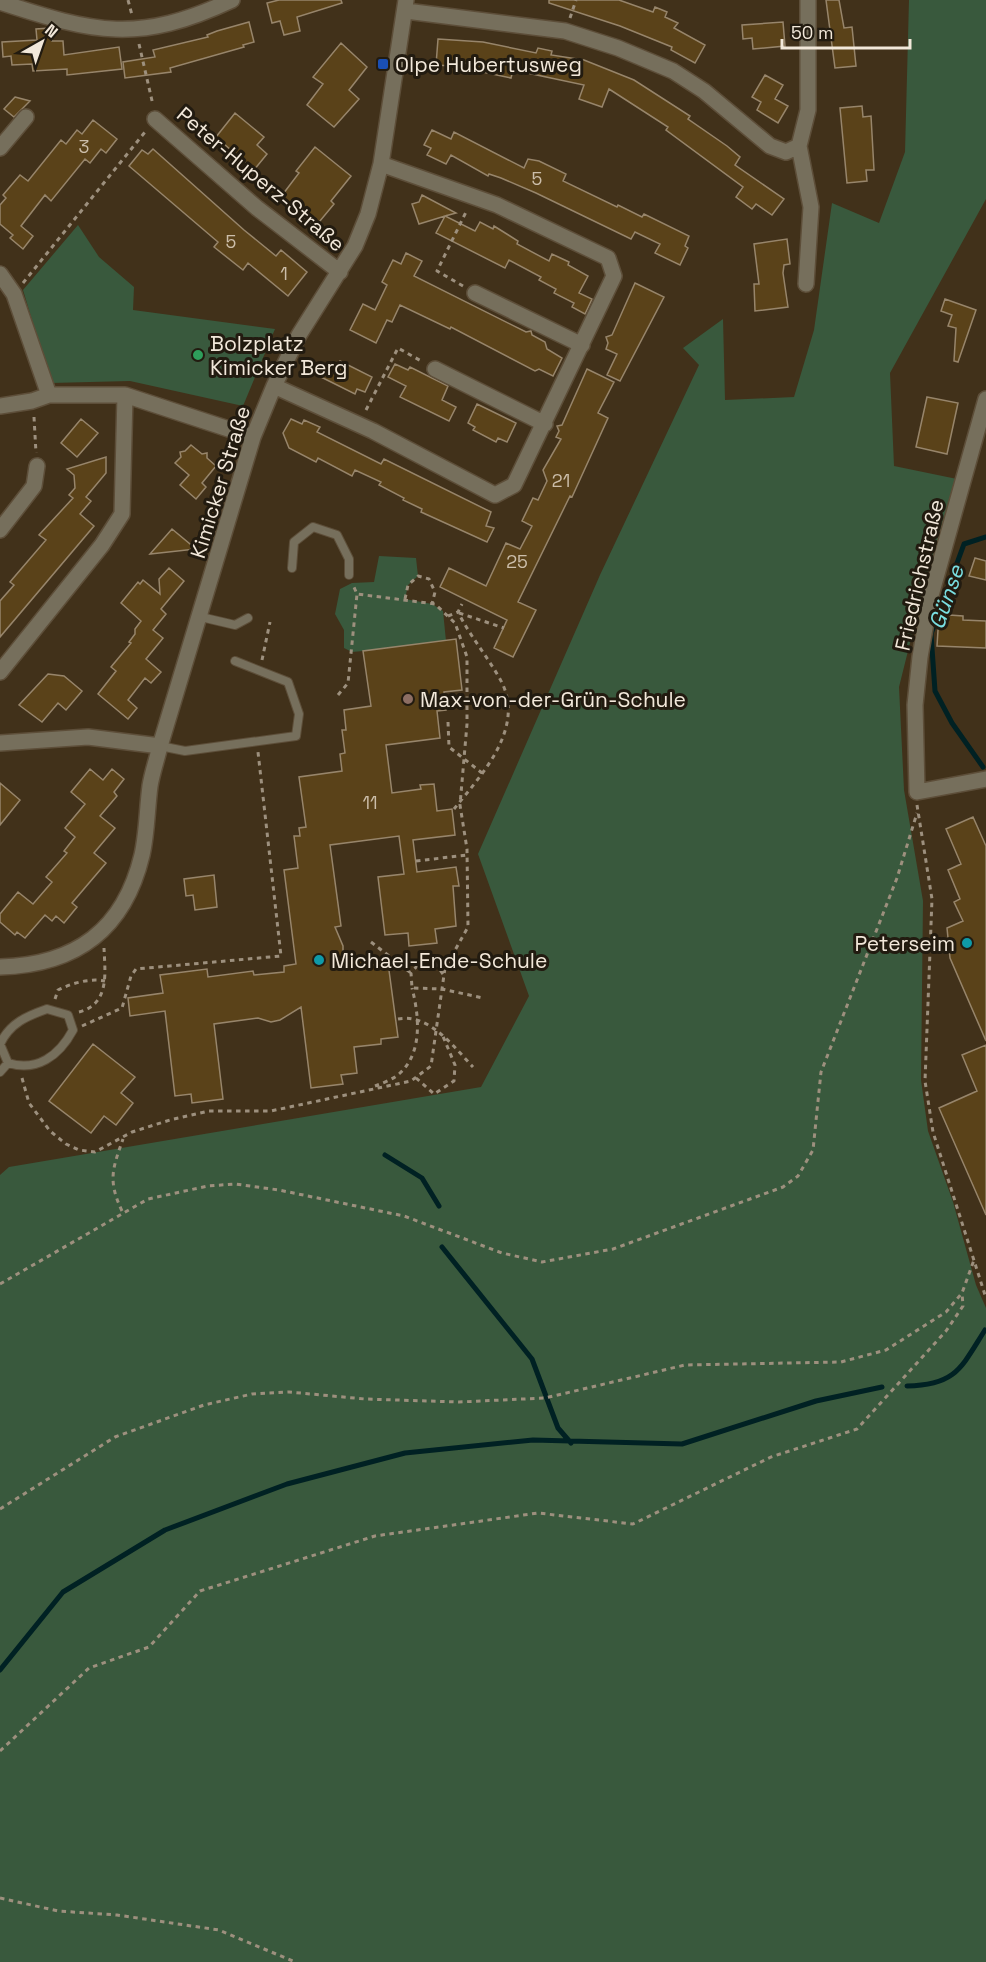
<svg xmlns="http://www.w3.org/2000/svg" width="986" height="1962" font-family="'Space Grotesk',sans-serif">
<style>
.green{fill:#39593d}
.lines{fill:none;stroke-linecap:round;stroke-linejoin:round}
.stream{stroke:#002123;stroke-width:5}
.building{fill:#5a4219;stroke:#97856b;stroke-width:1.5}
.service-casing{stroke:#5d4e39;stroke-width:10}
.minor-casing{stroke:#5d4e39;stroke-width:18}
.path{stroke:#9d907e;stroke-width:3;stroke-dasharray:4.5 4.5;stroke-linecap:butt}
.service{stroke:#766f5c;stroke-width:8}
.minor{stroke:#766f5c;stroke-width:15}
.transit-dot{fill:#1a4fb4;stroke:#221b10;stroke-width:2}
.leisure-dot{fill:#2e9e5b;stroke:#221b10;stroke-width:2}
.education-dot{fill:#8d6e63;stroke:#221b10;stroke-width:2}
.culture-dot{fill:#0f9aa8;stroke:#221b10;stroke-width:2}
.labels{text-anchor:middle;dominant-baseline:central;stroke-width:6;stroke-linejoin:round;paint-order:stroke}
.number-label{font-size:18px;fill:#ccbeaa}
.poi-label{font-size:21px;fill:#f2e8da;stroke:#221b10;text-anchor:start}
.street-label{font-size:21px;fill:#f2e8da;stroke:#221b10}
.water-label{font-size:22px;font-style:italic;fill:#7ae0e3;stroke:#221b10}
</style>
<rect width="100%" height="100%" fill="#41311a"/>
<!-- green -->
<path class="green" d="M909,0h77v199l-96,174 4,93 63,13 -36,120 -22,88 5,103 19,111 -2,179 7,51 25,71 23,83 10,23v654h-986v-787l9,-8 472,-80 48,-91 -51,-142 122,-279 99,-210 -16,-17 40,-29 2,81 69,-3 20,-67 18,-127 47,20 26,-71z
M78,225l21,32 35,30 -1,23 142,19 -32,77 -113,-25 -79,2 -28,-93z
M379,556l37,2 2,18 -10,9 -3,14 27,5 11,7 3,30 -83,10 -11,1 -8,-4v-18l-9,-16 5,-25 12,-6 22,-1z"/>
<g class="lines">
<!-- stream -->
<path class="stream" d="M983,767l-31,-44 -17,-32 -4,-57 33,-90 22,-7
M385,1155l37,23 17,28
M442,1247l90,112 26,69 13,15
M907,1386c49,-1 54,-18 78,-56
M0,1670l63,-78 102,-62 122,-46 118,-31 128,-13 149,4 134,-43 66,-14"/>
</g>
<!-- building -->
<path class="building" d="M279,0h62l1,3 -45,14 3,14 -16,4 -4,-14 -8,2 -5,-20z
M549,0h70l34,12 2,-5 12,5 -2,5 13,6 -4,5 31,17 -10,18 -24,-13 1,-3 -52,-21 -71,-23z
M826,0h13l5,28 8,-1 4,39 -21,2z
M249,22l5,20 -11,3 1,2 -74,21 1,4 -46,6 -2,-16 32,-5 -2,-7 55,-13 -1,-2 10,-4z
M783,22l2,24 -32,3 -1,-11 -9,1 -1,-14z
M50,28l2,13h11l1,14 55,-8 3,22 -55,6v-6l-34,2 -1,-7 -20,1 -1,-9 -8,1 -1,-15 35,-2 -1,-11z
M438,39l45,3 53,11 2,-5 14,3 -1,4 33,5 50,20 56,36 -2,3 39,27 13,11 -5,8 49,34 -12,16 -16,-11 -4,5 -16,-12 7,-10 -77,-57 2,-3 -59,-38 -7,18 -23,-8 5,-14 -71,-15 -2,8 -34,-7 1,-7 -27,-2v4l-15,-1z
M341,43l26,24 -18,23 10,9 -25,28 -27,-22 16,-21 -10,-7z
M765,75l18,10 -8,14 13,7 -10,17 -21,-13 4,-8 -9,-5z
M15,97l15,4 -16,16 -10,-8z
M862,106l1,11 8,-1 3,54h-8l1,11 -20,2 -7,-75z
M235,113l29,24 -7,8 10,9 -13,16 -38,-33z
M93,120l24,19 -11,14 -5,-4 -11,14 -5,-4 -34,42 -6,-6 -24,31 12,10 -10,13 -13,-11 3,-3 -13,-11v-19l6,-7 -3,-3 17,-20 8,6 33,-41 5,4 11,-14 5,4z
M432,130l19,9 3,-7 70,36 4,-9 11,2 27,13 -3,7 54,26 1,-2 24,12 2,-3 45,22 -4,10 3,2 -8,17 -25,-12 5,-9 -25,-12 -4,7 -95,-46 -35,-15 -12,-4 -1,2 -37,-21 -5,9 -19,-9 4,-7 -7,-3z
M315,147l36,29 -20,25 3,3 -19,23 -35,-29 19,-25 -3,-2z
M153,149l91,81 32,26 5,-6 26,22 -19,24 -40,-33 -5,7 -29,-23 4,-5 -89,-76 13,-16 6,4z
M422,195l34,18 -11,3 30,15 5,-9 13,7 1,-3 24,15 -1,3 32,17 3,-7 17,8 -1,3 20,11 -9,17 13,6 -7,15 -13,-7 2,-4 -20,-10 2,-4 -17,-9 2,-3 -32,-17 -4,8 -69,-35 9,-17 -26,8 -7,-20 7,-2z
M787,239l3,25 -6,1 -1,8 5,34 -33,4 -1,-27h5l-5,-40z
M406,253l16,8 -8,15 112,56 5,-1 1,4 13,7 2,7 15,9 -9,18 -14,-7 -4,2 -84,-44 -1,2 -50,-24 -8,17 -5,-2 -11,23 -26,-13 13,-26 12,6 12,-25 -5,-3 11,-22 8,4z
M635,283l29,14 -44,84 -13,-6 10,-21 -11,-5 2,-6 -2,-6 6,-2z
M945,299l31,11 -18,52 -4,-1 2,-33 -8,-2 4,-11 -11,-4z
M340,361l32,16 -7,15 -8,-3 -2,5 -34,-17 14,-5z
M395,364l13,6 2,-3 38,19 -6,14 14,7 -7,14 -49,-24 6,-11 -18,-9z
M587,369l27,13 -16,31 10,5 -36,79 -2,-1 -52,106 18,8 -23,47 -19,-9 13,-28 -67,-33 9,-19 37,18 20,-43 14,6 12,-23 -10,-5 11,-23 5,2 9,-19 -4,-11 18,-31 -5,-2 3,-6 -2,-5 5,-1z
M927,397l31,6 -11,51 -31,-7z
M477,404l39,19 -9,19 -9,-4 -2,4 -23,-12 2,-3 -7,-4z
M81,419l17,14 -21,24 -16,-14z
M291,419l11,5 2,-4 16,7 -3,5 64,32 3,-5 107,53 -5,14 8,2 -7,14 -66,-30 1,-3 -19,-9 1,-2 -25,-13 2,-3 -26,-12 -3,6 -34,-18 -2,4 -27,-14 -6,-15z
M191,445l11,9 5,-1v5l9,8 -14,17 4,4 -10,12 -16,-14 9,-10 -14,-12 6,-6 -1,-5 5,-1z
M106,457v16l-20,24 5,4 -11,13 14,12 -94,111v-36l14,-16 -4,-3 36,-42 -7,-5 34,-37 -4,-3 6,-7 -1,-13 -7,-6z
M172,529l24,20 -46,5z
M975,558l11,3v19l-17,-4z
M169,568l15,13 -23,28 5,5 -13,16 10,8 -17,21 15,13 -10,11 -6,-5 -17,22 9,8 -9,11 -30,-25 18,-23 -5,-4 20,-24 -2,-1 6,-8v-5l6,-8 -20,-18 17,-21 2,2 3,-4 17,14 -1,-15z
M949,615l14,1v4l23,1v27l-49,-2 1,-16z
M456,639l6,51 -18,2 2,18 -9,1 3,27 -54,7 6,48 29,-4 -1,-4 14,-1 3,27 15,-2 3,26 -42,5 4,32 39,-5 3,19h-6l3,40 -21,3 2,14 -28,3 -1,-13 -23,2 -7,-58 26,-3 -5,-38 -69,9 11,81 -6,1 8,19v13l27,-3 2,9 16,-2 10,74 -17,2v5l-27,3 3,26 -16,2 2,9 -32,4 -10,-81 -21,13 -9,2 -13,-4 -44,6 9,75 -31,4 -1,-9 -16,2 -10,-85 -35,5 -2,-18 35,-5 -3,-18 47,-6 1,8 45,-6 1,4 30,-3v-6l12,-2 -12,-94 14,-2 -4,-32h6l-1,-8 7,-1 -7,-50 43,-6 -2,-17 5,-1 -3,-23h4l-2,-20 27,-4 -8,-55z
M48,674l16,2 18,15 -16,19 -8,-7 -16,19 -23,-17z
M90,769l13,11 9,-11 12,10 -10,13 3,4 -17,20 15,12 -21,25 12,10 -34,40 5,4 -13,16 -8,-7 -4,5 -7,-6 -20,23 -8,-6 -2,3 -15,-13v-8l18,-22 15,12 19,-22 -6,-5 21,-24 -3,-2 11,-14 -10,-9 20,-24 -14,-12z
M0,783l20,17 -20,25z
M973,817l13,29v195l-36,-83 -3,-30 16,-7 -9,-19 6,-3 -12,-29 13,-6 -15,-35z
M214,875l3,32 -22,3 -2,-15 -7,1 -2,-17z
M93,1044l42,33 -14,16 12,10 -17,22 -12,-9 -13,17 -42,-32z
M986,1045v170l-47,-107 38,-17 -15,-36z"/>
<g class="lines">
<!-- service casing -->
<g class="service-casing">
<path id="service" d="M292,568l2,-26 19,-15 24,8 12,24v16
M201,617l34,8 13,-7
M160,746l25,5 111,-15 3,-22 -11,-32 -53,-21
M47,1009l21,6 5,15c-14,26 -36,42 -65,33l-8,-19c10,-21 27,-28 47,-35z
M0,1072l8,-9"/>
</g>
<!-- minor casing -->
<g class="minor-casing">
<path id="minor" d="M0,2c95,31 138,42 232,-2
M406,11l159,20 53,17 55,23 31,20 66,55 16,6 13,-6 12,61 -5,77
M155,119l102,89 83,64
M799,146l9,-36v-110
M0,148l26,-31
M0,274l14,20 35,101
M475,293l107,52
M435,369l110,55
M274,386l99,45 122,64 19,-10 100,-209 -6,-18 -111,-53 -116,-41
M986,399l-56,200 -10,58 -5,48 2,87 69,-13
M0,406l32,-5 17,-6h76l128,42
M0,530l34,-44 3,-20
M0,672l102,-127 20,-31 3,-119
M0,743l88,-6 72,9
M0,967c76,-2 124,-37 142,-112 5,-22 5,-46 8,-69 2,-13 7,-27 10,-40l93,-309 21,-51 25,-51 56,-89 13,-32 13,-50 25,-164"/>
</g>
<!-- path -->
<path class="path" d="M128,0l4,15
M570,18l6,-18
M139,44l14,61
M23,283l122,-151
M463,286l-26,-15 30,-61
M366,410l32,-62 25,14
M34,417l2,36
M405,599l3,-14 10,-9 11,3 6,13 -3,12
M459,613l45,15
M448,616l10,-4 4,-8
M262,660l8,-38
M338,695l10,-12 9,-89
M448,722l1,25 33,26
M917,805l15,94 -7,182 8,51 53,166
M454,809c28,-35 73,-82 46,-130 -13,-23 -30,-43 -42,-67
M416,861l51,-6
M371,942l40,31
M443,974l-11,-15h-9l-12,14 1,15 30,1 41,9
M55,999l3,-9c14,-7 32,-12 47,-9
M79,1012c31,-8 26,-39 25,-64
M398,1019c31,-6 56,28 75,48
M82,1026l40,-18 9,-32 5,-7 145,-13 -23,-204
M22,1078l7,25 21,28 16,13 13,6 16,2 37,-20 38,-12 39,-9h62l140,-30 20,-15 14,-98 23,-41 -1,-78 -7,-44 7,-81v-67l-12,-34 -20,-19 -78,-10 -4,-9
M416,1078l18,16 20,-13 1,-16 -13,-31
M375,1086c8,-3 19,-7 25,-13 23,-21 19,-58 12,-85
M122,1211c-14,-30 -10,-41 1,-72
M0,1284l148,-85 60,-13 27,-2 44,6 125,26 98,37 40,9 71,-13 170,-62 15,-11 15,-26 8,-78 76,-194 20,-65
M0,1509l115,-72 89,-32 48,-11 37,-2 76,7 94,3 86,-4 140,-33 156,-3 45,-12 60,-38 16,-19 12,-33
M0,1751l89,-83 60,-21 51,-56 175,-55 163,-23 95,11 138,-67 86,-28 89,-98 17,-25 -1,-13
M0,1898l58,13 59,4 102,15 76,32"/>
<!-- service -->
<use href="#service" class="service"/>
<!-- minor -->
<use href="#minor" class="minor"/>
</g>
<!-- markers -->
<rect class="transit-dot" x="377" y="58" width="12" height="12" rx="3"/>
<circle class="leisure-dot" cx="198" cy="355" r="6"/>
<circle class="education-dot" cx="408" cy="699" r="6"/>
<g class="culture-dot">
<circle cx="967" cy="943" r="6"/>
<circle cx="319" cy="960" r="6"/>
</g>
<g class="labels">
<!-- number labels -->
<g class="number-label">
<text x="84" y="146">3</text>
<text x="537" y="178">5</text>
<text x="231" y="241">5</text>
<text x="284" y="273">1</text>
<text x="561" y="480">21</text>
<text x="517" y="561">25</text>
<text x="370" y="802">11</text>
</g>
<!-- poi labels -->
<g class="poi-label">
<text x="395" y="64">Olpe Hubertusweg</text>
<text x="210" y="343">Bolzplatz<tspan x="210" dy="24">Kimicker Berg</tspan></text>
<text x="420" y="699">Max-von-der-Grün-Schule</text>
<text x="955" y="943" text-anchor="end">Peterseim</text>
<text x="331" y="960">Michael-Ende-Schule</text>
</g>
<!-- street labels -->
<g class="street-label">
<text transform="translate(261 179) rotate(40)">Peter-Huperz-Straße</text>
<text transform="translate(220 482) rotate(-73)">Kimicker Straße</text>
<text transform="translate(919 575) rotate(-77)">Friedrichstraße</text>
</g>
<!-- water labels -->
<g class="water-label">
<text transform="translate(946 597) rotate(-71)">Günse</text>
</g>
</g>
<!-- north arrow -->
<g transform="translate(42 42) rotate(40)" stroke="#221b10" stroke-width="4.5" paint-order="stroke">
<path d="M0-4.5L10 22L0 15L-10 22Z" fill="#f2e8da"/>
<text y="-9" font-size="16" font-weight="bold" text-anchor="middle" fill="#f2e8da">N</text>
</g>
<!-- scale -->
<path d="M782 39v9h128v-9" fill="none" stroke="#f2e8da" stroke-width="3"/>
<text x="791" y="39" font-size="18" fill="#f2e8da" stroke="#221b10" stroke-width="4.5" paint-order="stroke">50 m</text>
</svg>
